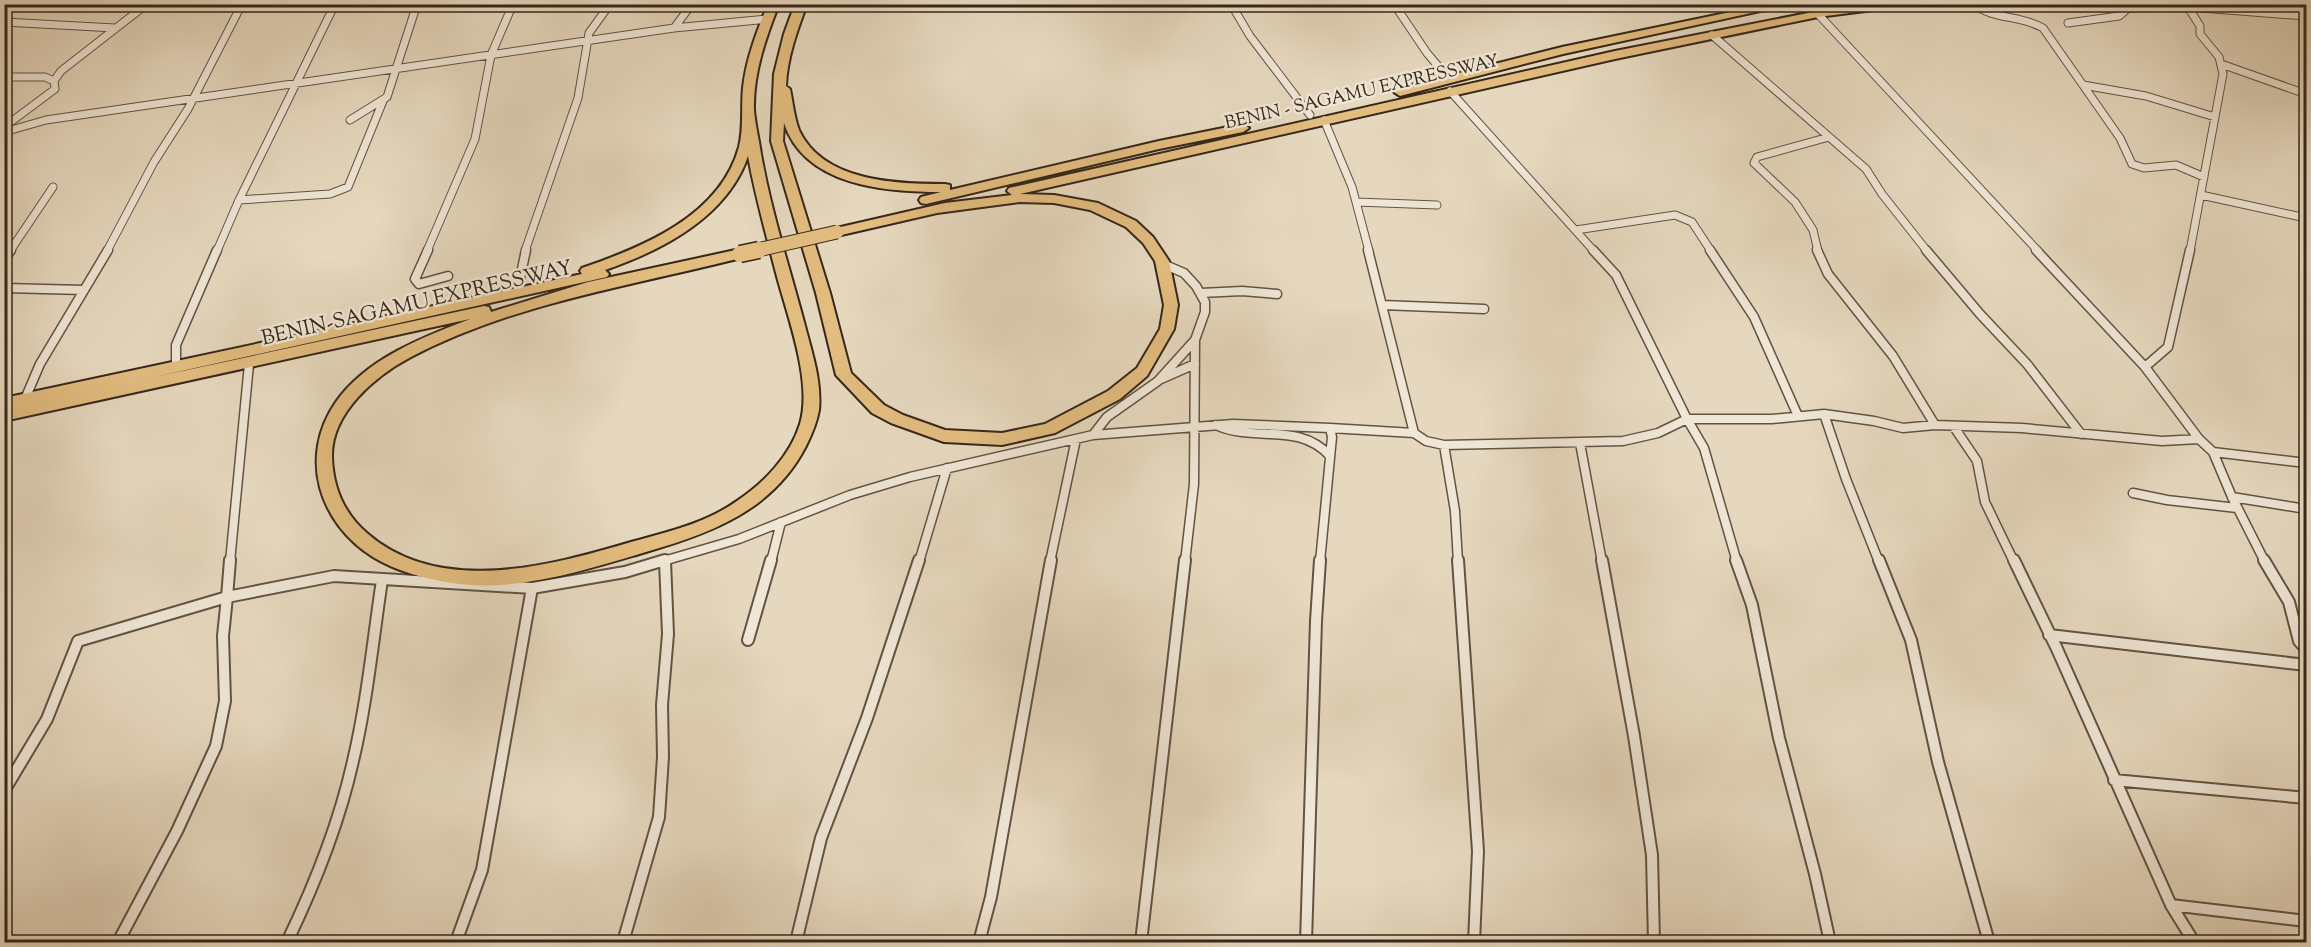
<svg xmlns="http://www.w3.org/2000/svg" width="2311" height="947" font-family="'Sorts Mill Goudy',serif">
<style>
.lines{fill:none;stroke-linecap:round;stroke-linejoin:round}
.minor-far2-casing{stroke:#625344;stroke-width:9}
.minor-far1-casing{stroke:#625344;stroke-width:11}
.minor-casing{stroke:#625344;stroke-width:14}
.trunk-casing{stroke:#36271b;stroke-width:4}
.minor-far2{stroke:#efe6d5;stroke-width:7}
.minor-far1{stroke:#efe6d5;stroke-width:8}
.minor{stroke:#efe6d5;stroke-width:10}
.trunk{fill:#e3bc7f;fill-rule:evenodd}
.trunk-bridge-far1-casing{stroke:#36271b;stroke-width:15;stroke-linecap:butt}
.trunk-bridge-casing{stroke:#36271b;stroke-width:19;stroke-linecap:butt}
.trunk-bridge-far1{stroke:#e3bc7f;stroke-width:13}
.trunk-bridge{stroke:#e3bc7f;stroke-width:16}
.labels{text-anchor:middle;dominant-baseline:central;stroke-width:5;stroke-linejoin:round;paint-order:stroke}
.far-street-label{font-size:18px;fill:#36271b;stroke:#efe6d5}
.street-label{font-size:21px;fill:#36271b;stroke:#efe6d5}
</style>
<rect width="100%" height="100%" fill="#e6d8be"/>
<filter id="stains"><feTurbulence type="fractalNoise" baseFrequency=".00333" numOctaves="4"/><feColorMatrix values="0 0 0 0 .2 0 0 0 0 .09 0 0 0 0 .02 0 0 0 .5 -.17"/></filter>
<radialGradient id="worn" r=".72"><stop offset=".6" stop-color="#630" stop-opacity="0"/><stop offset="1" stop-color="#630" stop-opacity=".3"/></radialGradient>
<g class="lines">
<!-- minor-far2 casing -->
<g class="minor-far2-casing">
<path id="minor-far2" d="M1231,4l19,32 60,79
M1394,4l33,49 22,26
M1973,4c21,16 48,11 70,24l77,110 12,26 12,4 32,-3 28,12
M2186,4l14,22v8l19,23 4,17 -33,177
M2124,8l64,-1 117,9
M1818,14l220,237
M4,22l111,6
M2068,23l51,-7 6,-5 -3,-6
M674,28l18,-24
M1712,35l154,134 16,25 45,57
M2224,65l82,29
M4,77h41l9,4
M2083,85l63,11 69,21
M1450,91l144,160
M350,120l37,-23 30,-93
M1324,120l28,67 17,64
M4,127l51,-38 -1,-8 7,-10 86,-67
M4,132l42,-12 628,-92 94,-9
M2201,195l105,23
M239,200l91,-6 18,-7 35,-86
M1356,202l81,3
M1576,230l99,-15 17,7 19,29
M10,251l43,-64
M107,251l47,-89 34,-53 54,-105
M217,251l22,-51 96,-196
M427,251l48,-112 16,-84 22,-51
M525,251l53,-153 11,-65 21,-29
M1818,251l-5,-21 -18,-28 -41,-39 3,-6 72,-20"/>
</g>
<!-- minor-far1 casing -->
<g class="minor-far1-casing">
<path id="minor-far1" d="M428,250l-13,29 4,5 29,-8
M1368,250l46,183
M1593,250l23,25 71,144 17,29 33,114
M1710,250l44,67 44,99
M1817,250l11,24 65,82 42,69
M1926,250l54,64 47,50 54,70
M2036,250l109,117 54,72 14,13 19,45 33,65
M4,260l7,-10
M1163,264l21,9 12,13 9,16v10l-10,28 -1,144 -9,78
M4,288l80,2
M517,292l9,-42
M1201,293l41,-2 35,3
M1382,305l102,4
M176,366v-21l41,-95
M2145,367l23,-20 22,-97
M1161,379l34,-15
M25,399l15,-35 68,-114
M1824,414l22,65 33,83
M1216,425c39,18 82,-4 114,31
M1954,427l23,34 8,41 29,60
M1330,428l84,5 12,8 18,4 179,-4 35,-8 29,-14h85l52,-5 50,7 29,7 32,-3 87,3 140,13 37,-2
M1093,435l14,-18 51,-36 37,-41
M1580,443l22,119
M1444,445l11,66 3,51
M2213,452l93,11
M2133,493l34,7 70,8
M2232,497l74,12
M230,562l19,-198
M660,562l79,-23 111,-44 60,-18 183,-42 140,-11 97,4 2,9 -12,125
M771,562l10,-40
M919,562l28,-94
M1050,562l26,-123"/>
</g>
<!-- minor casing -->
<g class="minor-casing">
<path id="minor" d="M230,560l-3,37 107,-21 198,12 93,-16 40,-12
M1458,560l20,291 -4,91
M1602,560l32,176 18,119 2,87
M1736,560l16,45 27,133 36,136 15,68
M1879,560l32,80 27,122 51,180
M2014,560l43,89 114,256 23,37
M2264,560l25,42 10,39 7,8
M2049,635l257,30
M748,640l23,-80
M2114,780l192,18
M4,791l43,-72 31,-78 149,-44 -4,39 2,65 -9,45 -39,85 -59,111
M2171,905l135,16
M287,942c28,-58 52,-118 66,-181 14,-59 20,-121 29,-181
M456,942l26,-72 50,-282
M623,942l36,-125 4,-60 -1,-52 6,-71 -3,-73
M796,942l25,-104 46,-120 52,-158
M979,942l12,-45 60,-337
M1141,942l44,-382
M1306,942l10,-321 4,-61"/>
</g>
<!-- trunk casing -->
<g class="trunk-casing">
<path id="trunk" d="M768,4h11c-13,33 -26,69 -25,106 1,14 5,29 7,44 10,57 28,112 43,168 7,28 18,58 15,88 -2,12 -7,24 -13,36 -33,64 -94,87 -160,106 -61,18 -130,41 -194,31 -27,-4 -56,-12 -79,-26 -54,-34 -75,-100 -37,-155 30,-43 87,-65 134,-83l-466,102v-23l578,-124 -2,-3 2,-3c61,-21 138,-52 157,-121 5,-19 2,-40 4,-59 3,-29 14,-57 25,-84zM748,156c7,39 18,78 28,117 11,42 37,109 24,151 -10,32 -36,59 -63,77 -31,22 -69,31 -106,41 -81,24 -191,54 -263,-8 -24,-20 -35,-46 -36,-77 -1,-44 43,-81 79,-100 105,-55 221,-71 334,-100l2,-3 -7,-5 -152,33 -97,30 -2,-5 -5,-1 -334,72 457,-101 2,-3 -4,-4c58,-20 122,-53 143,-114z
M795,4h12c-10,27 -20,54 -21,82l4,3c3,14 4,28 9,41 24,52 98,54 146,54l5,1v5l209,-49 84,-17 6,4 -6,4 -84,17 -233,55 -5,-1 -2,-3 2,-3 20,-5c-56,0 -136,-6 -157,-69l-1,18 47,152 21,80 33,32 19,10 42,15 57,3 43,-9 63,-33 29,-23 23,-39 4,-24 -9,-44 -12,-18 -17,-16 -36,-17 -36,-7 -35,-1 -82,11 -100,23 -7,-4 2,-3 113,-26 67,-8 -5,-4 2,-3 606,-137 203,-40 48,-7h36l-5,3 -79,10 -203,42 -595,135 34,1 44,8 38,18 17,16 16,24 9,44 -4,24 -27,47 -27,23 -65,34 -53,12 -58,-3 -53,-19 -19,-10 -36,-38 -20,-82 -45,-152 3,-67 10,-40z
M1769,4h24l-230,50 -163,42 -6,-4 2,-3 166,-42z
M2295,4h11v4l-10,-2z"/>
</g>
<!-- minor-far2 -->
<use href="#minor-far2" class="minor-far2"/>
<!-- minor-far1 -->
<use href="#minor-far1" class="minor-far1"/>
<!-- minor -->
<use href="#minor" class="minor"/>
<!-- trunk -->
<use href="#trunk" class="trunk"/>
<!-- trunk-bridge-far1 casing -->
<g class="trunk-bridge-far1-casing">
<path id="trunk-bridge-far1" d="M753,251l84,-19"/>
</g>
<!-- trunk-bridge casing -->
<g class="trunk-bridge-casing">
<path id="trunk-bridge" d="M740,254l19,-4"/>
</g>
<!-- trunk-bridge-far1 -->
<use href="#trunk-bridge-far1" class="trunk-bridge-far1"/>
<!-- trunk-bridge -->
<use href="#trunk-bridge" class="trunk-bridge"/>
</g>
<g class="labels">
<!-- far-street labels -->
<g class="far-street-label">
<text transform="translate(1362 93) rotate(-13)">BENIN - SAGAMU EXPRESSWAY</text>
</g>
<!-- street labels -->
<g class="street-label">
<text transform="translate(417 304) rotate(-13)">BENIN-SAGAMU EXPRESSWAY</text>
</g>
</g>
<!-- margin -->
<rect width="2311" height="947" fill="none" stroke="#e6d8be" stroke-width="24"/>
<rect x="6" y="6" width="2299" height="935" fill="none" stroke="#36271b" stroke-width="3"/>
<rect x="12" y="12" width="2287" height="923" fill="none" stroke="#36271b" stroke-width="1.5"/>
<rect width="100%" height="100%" filter="url(#stains)"/>
<rect width="100%" height="100%" fill="url(#worn)"/>
</svg>
